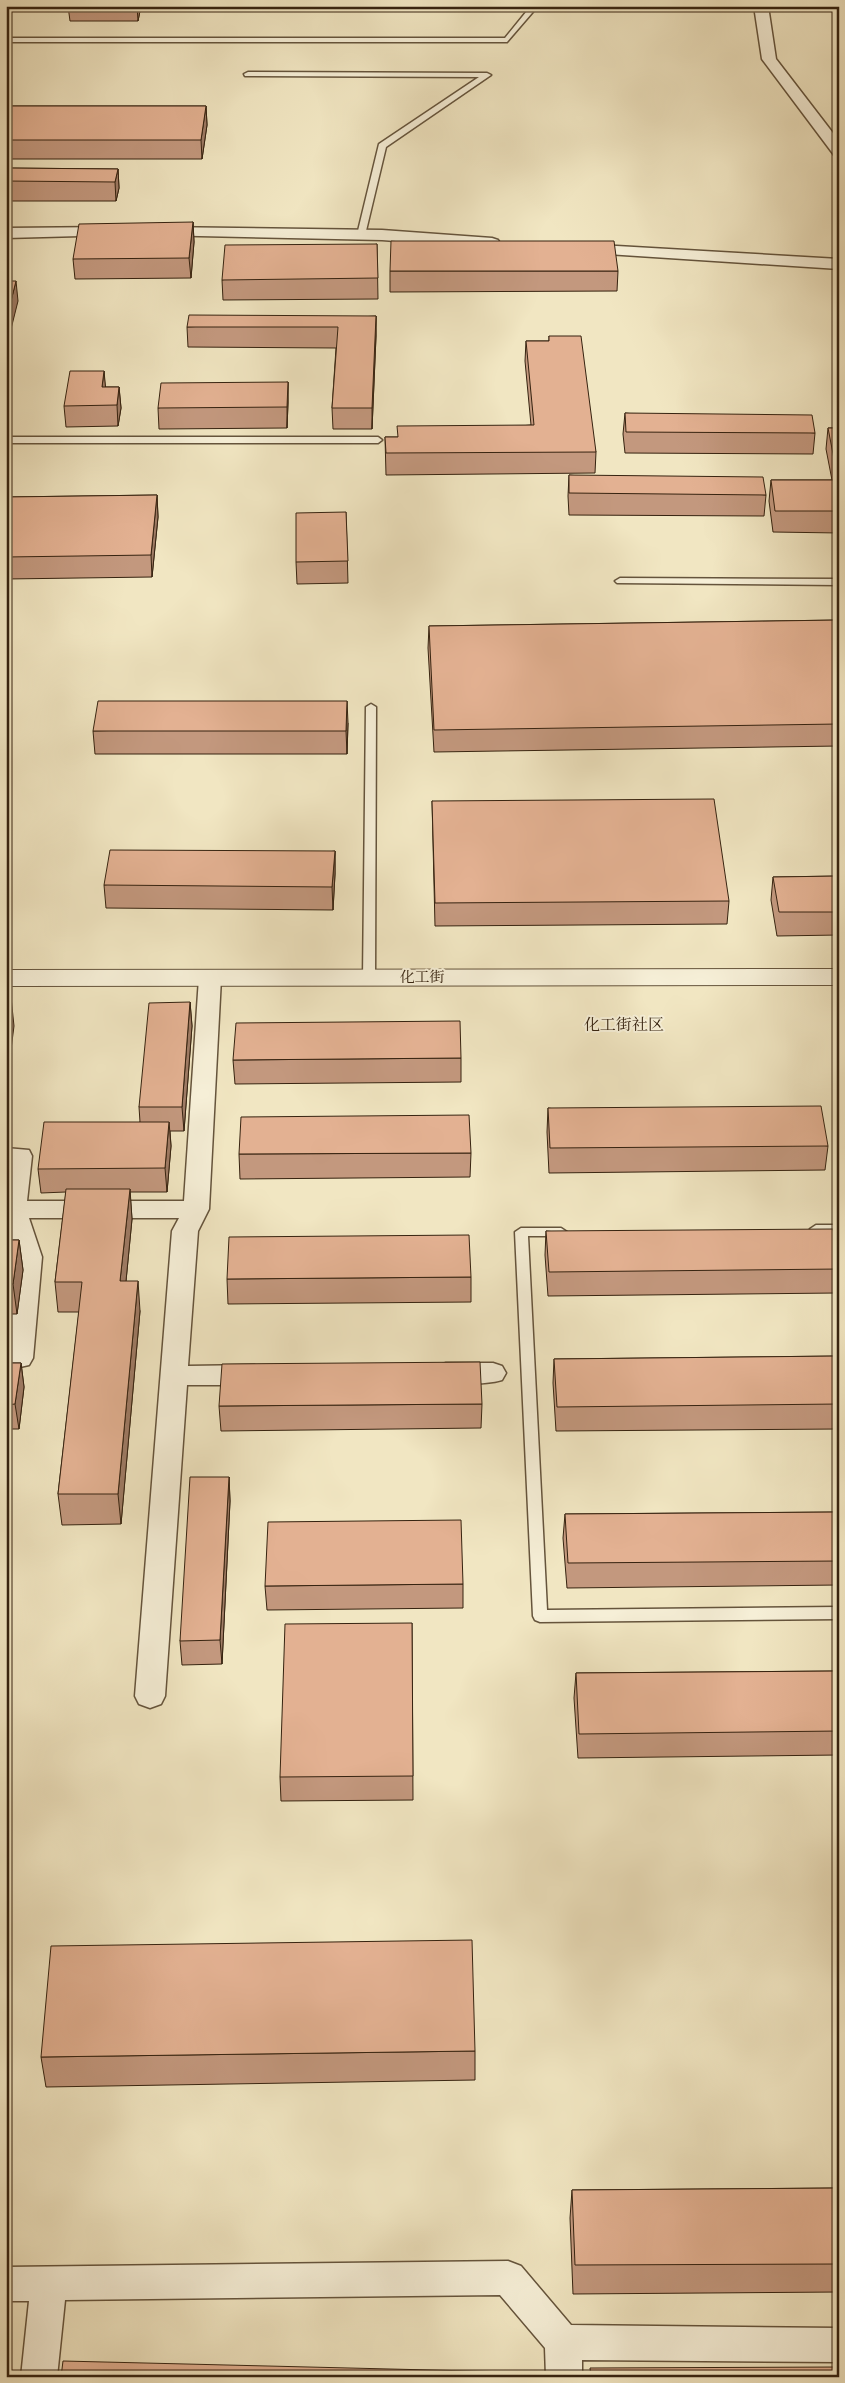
<svg xmlns="http://www.w3.org/2000/svg" width="845" height="2383" font-family="Vollkorn,'Noto Serif SC',serif">
<style>
.lines{fill:none;stroke-linecap:round;stroke-linejoin:round}
.service-casing{stroke:#65543c;stroke-width:3}
.minor-casing{stroke:#65543c;stroke-width:3}
.tertiary-casing{stroke:#65543c;stroke-width:2}
.service{fill:#f6efd7;fill-rule:evenodd}
.minor{fill:#f6efd7;fill-rule:evenodd}
.tertiary{fill:#f6efd7;fill-rule:evenodd}
.wall{fill:#c3987e;stroke:#362310}
.shaded-wall{fill:#9f7c66;stroke:#362310}
.building{fill:#e3b192;stroke:#362310}
.labels{text-anchor:middle;dominant-baseline:central;stroke-width:4;stroke-linejoin:round;paint-order:stroke}
.street-label{font-size:15px;fill:#362310;stroke:#f6efd7}
.neighbourhood-label{font-size:16px;fill:#362310;stroke:#f6efd7}
</style>
<rect width="100%" height="100%" fill="#f1e6c2"/>
<filter id="stains"><feTurbulence type="fractalNoise" baseFrequency=".004" numOctaves="4"/><feColorMatrix values="0 0 0 0 .2 0 0 0 0 .09 0 0 0 0 .02 0 0 0 .5 -.17"/></filter>
<radialGradient id="worn" r=".72"><stop offset=".6" stop-color="#630" stop-opacity="0"/><stop offset="1" stop-color="#630" stop-opacity=".3"/></radialGradient>
<g class="lines">
<!-- service casing -->
<g class="service-casing">
<path id="service" d="M531,6h7l-31,36h-501v-4h499z
M248,72l239,1 4,2 -105,72 -21,88 -4,2 -4,-2 22,-91 100,-67 -234,-1 -1,-2z
M6,437h372l4,3 -4,3h-372z
M620,578l219,1v6l-222,-2 -2,-2z
M371,704l5,3 -1,271 -6,4 -6,-4 3,-271z
M816,1225h23v8l-27,-1 -2,-3z
M521,1228h40l6,4 -6,4h-33l19,374 292,-3v12l-299,3 -5,-2 -2,-4 -18,-384z"/>
</g>
<!-- minor casing -->
<g class="minor-casing">
<path id="minor" d="M754,6h14l8,53 63,82v15l-5,-1 -72,-96z
M112,227l6,2 2,3 -2,3 -112,3v-10z
M160,227l222,3 110,8 6,2 2,3 -2,3 -6,2 -110,-8 -228,-5 -2,-3 2,-3z
M582,244l257,15v10l-263,-17 -2,-3 2,-3z
M210,971l8,2 3,5 -12,231 -11,22 -10,135 66,-1 9,3 4,7 -4,7 -9,3h-67l-22,311 -4,8 -11,4 -11,-4 -4,-8 37,-465 7,-13h-150l13,39 -9,101 -4,7 -9,2 -9,-2 -4,-7 9,-101 -10,-32v-77l23,2 3,6 -5,45h157l15,-223 3,-5z
M446,1363h47l9,3 4,7 -4,7c-18,5 -47,5 -65,0l-4,-7 4,-7z
M508,2261l13,5 50,59 268,3v34l-257,-2v17h-36l-1,-29 -45,-53 -435,5 -8,77h-36l8,-76h-23v-34z"/>
</g>
<!-- tertiary casing -->
<g class="tertiary-casing">
<path id="tertiary" d="M839,969v16l-833,1v-16z"/>
</g>
<!-- service -->
<use href="#service" class="service"/>
<!-- minor -->
<use href="#minor" class="minor"/>
<!-- tertiary -->
<use href="#tertiary" class="tertiary"/>
</g>
<!-- wall -->
<path class="wall" d="M68,6h73l-3,15h-68z
M6,106h200l1,19 -5,34h-196z
M6,168l112,1 1,19 -3,13h-110z
M193,222l1,20 -3,36 -116,1 -2,-20z
M377,244l1,55 -155,1 -1,-20z
M390,271h228l-1,20 -227,1z
M376,316v20l-4,93h-39l-1,-21 4,-60 -148,-1 -1,-20z
M549,336l47,116 -1,21 -209,2 -1,-38h13l133,-12 -6,-64 1,-20h23z
M104,371l1,16h14l2,21 -3,18 -52,1 -2,-21z
M288,382v21l-1,25 -128,1 -1,-21z
M625,413l190,20 -2,21 -188,-1 -2,-19z
M828,428h11v105l-66,-1 -4,-31 2,-21h61l-6,-31z
M569,475l197,20 -2,21 -195,-1 -1,-19z
M157,495l1,22 -6,60 -146,2v-82z
M346,512l2,71 -51,1 -1,-22z
M839,620v126l-405,6 -6,-104 1,-22z
M348,723l-1,31h-252l-2,-23z
M432,801l297,100 -2,23 -292,2z
M335,851v23l-2,36 -227,-2 -2,-23z
M839,876v59l-62,1 -6,-36 2,-23z
M190,1002l2,24 -8,105h-14l1,15 -4,46h-37l2,27 -6,62 14,30 -19,213 -59,1 -4,-31 21,-182h-21l-3,-30 11,-90 -25,1 -3,-24 102,-47 -1,-15z
M461,1058v24l-226,2 -2,-24z
M548,1108l280,38 -3,24 -276,3 -2,-41z
M471,1153l-1,24 -230,2 -1,-25z
M546,1231l293,29v21l-2,12 -289,3 -3,-41z
M6,1240h13l4,30 -6,44h-11z
M471,1277v25l-243,2 -1,-25z
M839,1356v73l-283,2 -3,-48 1,-24z
M6,1363h15l3,24 -5,42h-13z
M482,1404l-1,24 -260,3 -2,-25z
M229,1477l1,24 -8,163 -40,1 -2,-24z
M839,1512v73l-272,3 -4,-50 2,-24z
M463,1584v24l-196,2 -2,-24z
M412,1623l1,177 -132,1 -1,-24z
M839,1671v84l-261,3 -4,-60 2,-25z
M475,2051v29l-429,7 -5,-30z
M839,2188v104l-266,2 -3,-76 2,-28z"/>
<!-- shaded-wall -->
<path class="shaded-wall" d="M137,6h4l-3,15z
M206,106l1,19 -5,34 -1,-19z
M118,169l1,19 -3,13 -1,-19z
M193,222l1,20 -3,36 -2,-20z
M16,281l2,20 -12,48v-28z
M376,316v20l-4,93v-21z
M104,371l2,21 -4,-5z
M288,382v21l-1,25v-21z
M119,387l2,21 -3,18 -1,-21z
M157,495l1,22 -6,60 -1,-22z
M7,585l2,22 -3,14v-34z
M347,701l1,22 -1,31 -1,-23z
M335,851v23l-2,36 -1,-23z
M11,997l3,29 -6,47 -2,-11v-35z
M190,1002l2,24 -8,105 -2,-24z
M169,1122l2,24 -4,46 -2,-24z
M130,1189l2,30 -9,93 -3,-31z
M19,1240l4,30 -6,44 -4,-30z
M138,1281l2,30 -19,213 -3,-30z
M21,1363l3,24 -5,42 -4,-25z
M229,1477l1,24 -8,163 -2,-24z"/>
<!-- building -->
<path class="building" d="M6,106h200l-5,34h-195z
M6,168l112,1 -3,13 -109,-1z
M193,222l-4,36 -116,1 6,-35z
M391,241h223l4,30h-228z
M377,244l1,34 -156,2 3,-35z
M6,281h10l-10,40z
M189,315l187,1 -4,92h-40l6,-81h-151z
M549,336h32l15,116 -210,1 -1,-16h13l-1,-11 137,-1 -8,-84h23z
M70,371h34l-2,16h17l-2,18 -53,1z
M288,382l-1,25 -129,1 3,-25z
M625,413l187,2 3,18 -189,-1z
M828,428h11v31h-5z
M569,475l194,2 3,18 -197,-2z
M771,480h68v31h-64z
M157,495l-6,60 -145,2v-60z
M346,512l2,49 -52,1v-49z
M839,620v104l-405,6 -5,-104z
M98,701h249l-1,30h-253z
M714,799l15,102 -294,2 -3,-102z
M110,850l225,1 -3,36 -228,-2z
M839,876v36h-60l-6,-35z
M6,997h5l-5,30z
M190,1002l-8,105h-43l10,-104z
M460,1021l1,37 -228,2 3,-37z
M821,1106l7,40 -278,2 -2,-40z
M469,1115l2,38 -232,1 2,-37z
M44,1122h125l-4,46 -127,1z
M66,1189h64l-10,92h18l-20,213h-60l24,-212h-27z
M833,1229l6,31v9l-290,3 -3,-41z
M469,1235l2,42 -244,2 2,-42z
M6,1240h13l-6,44h-7z
M839,1356v48l-282,3 -3,-48z
M480,1362l2,42 -263,2 3,-42z
M6,1363h15l-6,41 -9,1z
M190,1477h39l-9,163 -40,1z
M839,1512v49l-271,2 -3,-49z
M461,1520l2,64 -198,2 3,-64z
M412,1623l1,153 -133,1 5,-153z
M839,1671v60l-260,3 -3,-61z
M472,1940l3,111 -434,6 10,-111z
M839,2188v76l-264,1 -3,-75z
M63,2361l449,11v5h-451z
M839,2367v10h-248l-1,-9z"/>
<g class="labels">
<!-- street labels -->
<g class="street-label">
<text x="422" y="978">化工街</text>
</g>
<!-- neighbourhood labels -->
<g class="neighbourhood-label">
<text x="624" y="1026">化工街社区</text>
</g>
</g>
<!-- margin -->
<rect width="845" height="2383" fill="none" stroke="#f1e6c2" stroke-width="25"/>
<rect x="8" y="8" width="830" height="2368" fill="none" stroke="#362310" stroke-width="2.5"/>
<rect x="12" y="12" width="820" height="2358" fill="none" stroke="#362310"/>
<rect width="100%" height="100%" filter="url(#stains)"/>
<rect width="100%" height="100%" fill="url(#worn)"/>
</svg>
